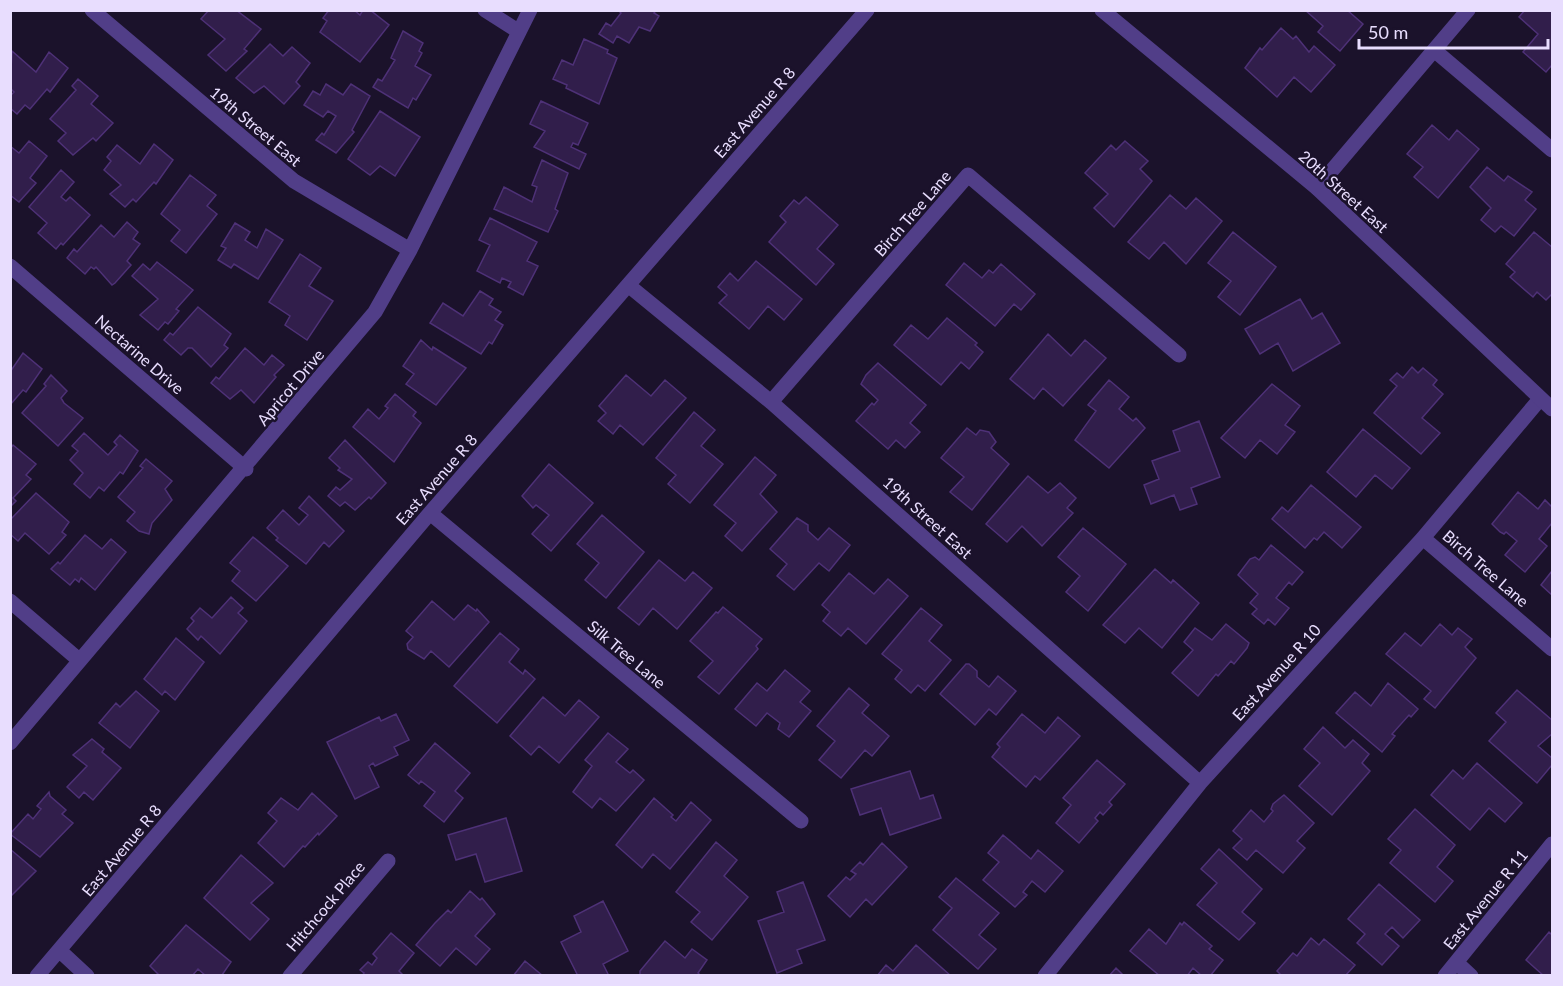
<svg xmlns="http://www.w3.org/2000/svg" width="1563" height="986" font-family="Lato,sans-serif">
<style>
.building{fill:#311e4b;stroke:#4e3177;stroke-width:1.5}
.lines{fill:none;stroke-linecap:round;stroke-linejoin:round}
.minor{stroke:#513e88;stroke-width:15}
.tertiary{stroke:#513e88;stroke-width:15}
.labels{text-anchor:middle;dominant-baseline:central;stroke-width:5;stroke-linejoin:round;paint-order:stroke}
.street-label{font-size:16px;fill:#e8ddfe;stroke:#1b122b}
</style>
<rect width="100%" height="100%" fill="#1b122b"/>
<!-- building -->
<path class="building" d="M209,10h27l25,19 -17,20 3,2 -21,20 -18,-16 17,-16 -24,-20z
M329,10h25l6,5 3,-5h7l19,15 -29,37 -40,-30 7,-11 -4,-3z
M618,10h38l-2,3 5,3 -9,15 -11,-4 -10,16 -12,-7 -4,7 -14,-9 7,-11 5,3 10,-13z
M1305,10h42l16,14 -23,27 -22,-19 5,-6z
M1525,10h27v55l-6,7 -23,-20 15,-18 -19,-17z
M1281,28l12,11 3,-3 13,16 5,-6 21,19 -24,27 -17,-15 -17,20 -32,-29 15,-20 2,2z
M403,31l20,12 -4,8 3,2 -7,13 16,9 -15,25 -3,-2 -5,10 -35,-21 5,-8 4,2 13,-21 -4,-2z
M584,39l24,11 -1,3 10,5 -18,46 -33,-16 1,-3 -14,-6 9,-19 11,5z
M270,44l13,12 9,-9 18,16 -14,19 4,4 -16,18 -20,-18 -10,7 -18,-15z
M12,51l24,21 13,-20 19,16 -18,24 -3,-3 -17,20 -5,-4 -8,9 -7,-6v-12l4,-4 -4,-4z
M78,79l20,17 -7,8 22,19 -17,18 -3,-3 -20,17 -15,-14 8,-8 -16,-14 26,-29 -4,-4z
M326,84l17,11 8,-11 19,12 -18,34 2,2 -18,21 -20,-13 6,-7 2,2 12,-19 -8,-5 -5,6 -19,-12 9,-14 7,4z
M541,101l47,22 -10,22 -5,-2 -2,4 15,7 -7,15 -45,-22 11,-16 -15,-7z
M380,111l40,26 -25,39 -15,-10 -10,9 -22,-16z
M1432,125l17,15 8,-10 22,19 -41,49 -24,-21 9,-10 -16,-13z
M29,141l18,15 -17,22 6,5 -17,19 -9,-7v-49l9,7z
M1125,141l23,20 -8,8 12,12 -38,46 -20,-19 14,-14 -23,-21 26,-28 5,5z
M154,144l19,16 -17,24 -2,-2 -18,20 -3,-3 -8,8 -15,-13 11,-9 -17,-15 7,-9 -4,-4 10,-12 23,19z
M542,160l26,13 -13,36 3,2 -10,21 -54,-23 10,-22 28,15 5,-15 -5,-2z
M1487,167l17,14 4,-5 24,16 -7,8 11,9 -22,27 -13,-10 -6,6 -14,-12 10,-12 -21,-21z
M61,170l13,12 -13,15 5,4 4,-4 20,18 -27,30 -2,-2 -5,6 -18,-16 9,-10 -18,-16z
M190,175l26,20 -9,11 10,8 -31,39 -15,-12 9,-11 -19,-16z
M1170,195l16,14 10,-11 26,23 -36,43 -22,-22 -15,17 -21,-17z
M806,197l32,28 -21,24 17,15 -18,21 -47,-43 17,-20 -6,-6 14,-16 5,4z
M490,218l47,24 -10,19 11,5 -15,29 -15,-8 3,-5 -9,-4 -2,5 -23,-12 13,-26 -11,-5z
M127,222l11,10 -5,7 7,5 -13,17 4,4 -16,18 -3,2 -16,-18 -2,2 -3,-2 -6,7 -18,-16 7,-9 3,3 24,-27 13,12z
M235,223l15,9 -5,8 12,8 9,-19 17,11 -25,39 -24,-15 -3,4 -13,-8 8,-12 -5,-2z
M1233,232l43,35 -36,48 -22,-18 13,-16 -23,-18z
M1534,232l18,15v47l-6,6 -9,-8 -4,5 -23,-20 5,-5 -9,-8z
M300,254l21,14 -12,18 24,15 -26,39 -22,-15 5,-9 -21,-14z
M756,261l46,38 -18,21 -16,-14 -19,23 -30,-26 8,-8 -9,-8 12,-14 8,8z
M157,262l36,28 -17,19 3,2 -11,13 -3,-2 -7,8 -18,-15 18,-16 -26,-23 11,-12 7,6z
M964,263l18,15 7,-8 4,3 8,-9 34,30 -14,16 -7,-6 -19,22 -49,-41z
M480,291l13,8 -4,6 12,7 -6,8 8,5 -11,19 -3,-2 -8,12 -51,-31 13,-20 20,13z
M1300,299l12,20 10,-6 18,30 -47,28 -15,-28 -18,11 -15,-25z
M198,307l33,27 -7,11 4,3 -17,19 -19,-19h-4l-7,7 -17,-15 6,-7 3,2z
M947,318l30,25 -2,2 8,7 -14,17 -8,-7 -20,23 -47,-40 17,-20 17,14z
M1048,334l23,22 14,-16 21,18 -43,48 -20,-18 -9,11 -24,-20z
M421,340l11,10 1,-3 33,21 -30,37 -30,-21 8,-10 -11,-8z
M245,348l19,17 8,-10 12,10 -10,10 2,2 -22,26 -13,-13 -11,9 -19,-16 5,-6 3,2z
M23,353l19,16 -16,23 -3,-2 -13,15v-33z
M878,363l48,42 -16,18 10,9 -15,16 -9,-8 -8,9 -32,-28 16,-18 2,2 4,-5 -17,-16 5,-9z
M1412,367l6,6 5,-5 14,12 -4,5 10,9 -21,24 18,15 -19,21 -47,-41 23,-27 -7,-6 7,-7 6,5z
M51,375l16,16 -6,7 3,5 19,15 -25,28 -36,-33 24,-27 -2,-2z
M626,375l25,21 14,-16 21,18 -43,47 -23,-20 -7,9 -15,-13 8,-8 -7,-7z
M1109,380l20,17 -10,12 14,12 3,-3 9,10 -36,40 -34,-28 21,-29 -8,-6z
M1272,384l28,22 -15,19 10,7 -18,22 -17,-14 -15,18 -24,-20z
M395,394l21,18 -3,4 8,7 -27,39 -41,-35 15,-18 11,10 9,-11 -3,-2z
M694,412l21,18 -14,16 22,18 -33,39 -22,-19 8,-9 -20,-17z
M1199,421l21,56 -29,11 6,16 -17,6 -6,-15 -23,9 -7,-19 15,-6 -7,-18 28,-10 -7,-20z
M967,428l9,7 4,-5 9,2 7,10 -5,6 18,16 -37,46 -22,-18 14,-15 -23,-19z
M1363,429l47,39 -18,21 -17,-14 -19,22 -29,-25z
M84,433l24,22 9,-10 -3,-3 6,-7 18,16 -15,23 -3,-2 -16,19 -5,-4 -9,11 -16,-14 9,-11 -13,-13 8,-9 -6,-5z
M345,440l41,43 -15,16 -2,-2 -14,13 -10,-8 -5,4 -12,-10 8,-9 4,3 12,-11 -14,-9 2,-2 -11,-10z
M13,445l23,19 -10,11 5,4 -18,19 3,3 -6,6v-58z
M755,457l21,18 -16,19 17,18 -35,39 -17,-15 11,-13 -22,-18z
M146,459l26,22 -7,8 7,11 -20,23 -3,11 -10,-3 -12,-10 8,-9 -17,-15 25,-29 -3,-2z
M549,464l44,39 -42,48 -19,-17 17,-19 -13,-10 -3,3 -11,-12z
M1028,476l20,17 12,-10 16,15 -9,10 6,5 -31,33 -20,-20 -15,16 -21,-18z
M1311,485l50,42 -19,21 -18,-16 -7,8 -3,-2 -9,10 -33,-29 10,-12 6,5z
M1518,492l20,17 7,-9 7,7v16l-13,16 8,7 -22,26 -20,-17 12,-14 -11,-9 -2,2 -4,-2 -8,-8z
M36,493l33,29 -7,10 4,3 -17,19 -24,-21 -7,8 -8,-7v-14z
M309,496l35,35 -15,16 -5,-5 -18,22 -30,-24 2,-2 -11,-10 16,-18 16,15 9,-10 -9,-7z
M602,515l42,37 -38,46 -21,-18 14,-17 -22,-19z
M797,518l11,7v6l10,9 11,-12 21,17 -21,26 -10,-8 -25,27 -17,-14 10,-12 -17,-15z
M1083,528l43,36 -38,47 -22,-19 14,-16 -22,-19z
M85,535l17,14 9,-10 15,13 -31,38 -14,-12 -2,4 -4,-3 -5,6 -19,-16 7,-7 2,2z
M253,537l35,29 -32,35 -24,-20 8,-10 -10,-8z
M1271,545l32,27 -11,13 -3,-3 -13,16 13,10 -14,17 -7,-6 -4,5 -12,-10 5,-5 -7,-6 8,-9 -20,-19 12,-16 5,-2 4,3z
M659,560l26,21 8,-9 19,16 -35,41 -24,-21 -14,17 -21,-17z
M1155,569l16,14 2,-3 26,23 -37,45 -23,-20 -14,15 -22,-18z
M1552,571v24l-11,-10z
M849,573l25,21 14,-15 20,17 -42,48 -18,-16 -7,8 -18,-15 7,-9 -8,-7z
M231,597l12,11 -5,5 9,8 -27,33 -19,-18 -3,4 -11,-11 7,-8 -3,-3 9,-10 12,10z
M432,601l22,19 14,-15 8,6 1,-2 12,13 -40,45 -18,-16 -7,8 -16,-10 -1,-5 6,-7 -7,-6z
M723,607l39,32 -6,7 2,3 -39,45 -21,-17 15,-16 -23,-20 26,-29 2,1z
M921,608l21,17 -13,16 22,19 -26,31 -7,-6 -7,8 -16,-14 7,-9 -20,-16z
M1226,624l23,19 -2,5 -13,16 -3,-3 -13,15 -2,-2 -18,22 -26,-23 21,-23 -9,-8 11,-14 17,12z
M1440,624l12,11 6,-7 14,11 -7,8 11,11 -41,50 -11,-9 7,-8 -45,-37 19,-21 16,13z
M500,633l19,16 -10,13 14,12 2,-4 10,9 -38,44 -43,-37z
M176,638l28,24 -29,38 -10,-9 -3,4 -18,-16z
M966,664h3l8,7v6l12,10 9,-11 18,15 -20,24 -7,-6 -14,16 -35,-31z
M785,670l25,21 -10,11 11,9 -22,26 -11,-8 2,-6 -13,-10 -11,13 -21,-17 22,-26 10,8z
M1388,683l30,26 -7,8 -2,-2 -17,19 3,2 -13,16 -46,-39 19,-21 16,14z
M849,688l20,17 -7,8 27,23 -17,20 -7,-6 -24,28 -22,-18 16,-19 -18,-15z
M1517,690l35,30v14l-14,12 14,12v7l-15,18 -48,-42 17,-19 -10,-9z
M136,691l23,20 -29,37 -31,-25 17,-20 4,4z
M543,697l22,19 14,-16 20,17 -40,46 -20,-17 -8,9 -21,-19z
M396,714l13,26 -15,7 4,8 -23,11 -2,-3 -4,3 10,21 -24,12 -28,-57 52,-25 2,4z
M1022,714l23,19 13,-16 22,19 -40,44 -5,-4 -9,11 -34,-30 8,-10 -3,-3z
M1323,727l22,21 8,-8 16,14 -7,9 8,8 -38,44 -33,-29 21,-23 -16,-14z
M608,733l20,16 -12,13 14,11 3,-3 11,10 -28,31 -16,-13 -8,10 -19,-16 19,-26 -7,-6z
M92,739l12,10 -2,3 19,16 -28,32 -9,-8 -5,6 -12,-11 20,-21 -14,-11z
M435,743l35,30 -15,18 8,7 -19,24 -20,-16 11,-14 -14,-11 -2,3 -11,-9z
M1097,760l28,24 -16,18 3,3 -9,10 -3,-3 -5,6 3,3 -19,22 -23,-20 15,-18 -8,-7z
M1477,763l45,40 -17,19 -16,-14 -19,22 -39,-35 22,-25 10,9z
M910,771l10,28 13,-4 8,23 -51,17 -9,-27 -21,7 -9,-26z
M49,792l1,4 16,14 -4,4 11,9 -33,34 -30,-23 18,-20 5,5 8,-10 -4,-3z
M312,793l25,23 -18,19 -1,-2 -13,14 -2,-1 -19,21 -26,-24 19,-22 -9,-8 13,-15 17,12z
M1284,795l30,28 -17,18 8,7 -22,25 -27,-23 -9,10 -14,-12 9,-9 -9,-8 18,-21 13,12 9,-11 -2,-2 2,-5z
M654,798l19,17 -2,2 5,4 15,-19 20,18 -41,49 -17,-15 -11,14 -26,-23z
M1415,809l40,36 -18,22 16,14 -18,21 -45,-39 11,-13 -13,-11z
M506,818l16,53 -37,11 -9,-28 -20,6 -8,-25z
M1003,835l28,24 7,-9 25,21 -18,21 -13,-11 -9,11 4,3 -12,12 -32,-27 16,-18 -11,-9z
M716,842l21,18 -13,16 24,21 -36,43 -21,-18 9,-10 -24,-20z
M882,843l25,24 -35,38 -6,-6 -16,18 -22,-21 18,-19 4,3 6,-6 -5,-3 9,-9 3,3z
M10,849l26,22 -26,26z
M1219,849l43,40 -20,23 13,11 -16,17 -42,-35 20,-22 -16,-14z
M241,855l32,28 -22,20 18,16 -19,21 -46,-42z
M956,878l43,35 -20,22 17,14 -18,20 -45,-39 19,-22 -13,-11z
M803,882l22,58 -28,10 5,13 -25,10 -19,-52 26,-9 -7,-20z
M1379,884l41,36 -17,18 -11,-11 -7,7 14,12 -17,19 -25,-22 8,-9 -17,-15z
M470,891l10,9 2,-2 13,16 -20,22 15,13 -14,16 -20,-17 -16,18 -24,-21 19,-22 13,-13 3,3z
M603,901l25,50 -25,13 6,12h-31l-17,-34 20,-10 -7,-16z
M1184,922l28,24 -3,3 14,11 -13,16h-8l-9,-8 -6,8h-27l-30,-25 19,-22 17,15 14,-21 2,2z
M186,925l45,37 -9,13 -16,1 -8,-7 -6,7h-32l-10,-10z
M1549,932l3,3v41h-8l-18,-16z
M391,933l23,20 -15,18 5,5h-42l2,-3 -4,-3 8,-8 4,3 5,-7 -4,-4z
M1311,938l8,7 5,-6 31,26 -10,11h-63l-5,-5 16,-18 4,3z
M665,941l20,17 7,-9 15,11 -9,13 3,3 -61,-1v-4z
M916,945l35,31h-74l9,-11 7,6z
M525,961l18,15h-30z
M1116,968l8,8h-15z"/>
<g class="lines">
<!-- minor -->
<path class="minor" d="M92,10l202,171 116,69
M485,10l33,21
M1434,50l118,100
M1317,188l151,-178
M10,266l236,203
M628,285l143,117 429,381
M771,402l197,-227 211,180
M430,513l371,308
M1423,538l129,111
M10,601l69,59
M10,743l365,-431 35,-62 120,-240
M59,950l28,26
M1457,963l14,13
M37,976l393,-463 437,-503
M290,976l98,-115
M1045,976l155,-193 223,-245 117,-139
M1445,976l107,-132"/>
<!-- tertiary -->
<path class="tertiary" d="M1102,10l215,178 235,221"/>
</g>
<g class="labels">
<!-- street labels -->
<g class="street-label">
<text transform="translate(754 112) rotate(-49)">East Avenue R 8</text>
<text transform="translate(256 126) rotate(40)">19th Street East</text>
<text transform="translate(1344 191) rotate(42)">20th Street East</text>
<text transform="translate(912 213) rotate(-49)">Birch Tree Lane</text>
<text transform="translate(140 354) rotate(41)">Nectarine Drive</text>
<text transform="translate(290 387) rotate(-50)">Apricot Drive</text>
<text transform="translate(436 479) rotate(-49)">East Avenue R 8</text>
<text transform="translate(928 517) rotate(42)">19th Street East</text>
<text transform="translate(1486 568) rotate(41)">Birch Tree Lane</text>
<text transform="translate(627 654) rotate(40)">Silk Tree Lane</text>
<text transform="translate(1276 672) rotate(-48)">East Avenue R 10</text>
<text transform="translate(121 850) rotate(-50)">East Avenue R 8</text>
<text transform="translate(1485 899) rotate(-51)">East Avenue R 11</text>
<text transform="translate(325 906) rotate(-50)">Hitchcock Place</text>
</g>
</g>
<!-- border -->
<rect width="1563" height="986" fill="none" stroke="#e8ddfe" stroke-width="24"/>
<!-- scale -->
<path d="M1359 39v9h189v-9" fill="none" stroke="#e8ddfe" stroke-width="3"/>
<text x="1368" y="39" font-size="18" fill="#e8ddfe" stroke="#1b122b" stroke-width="4.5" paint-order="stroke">50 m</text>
</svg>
